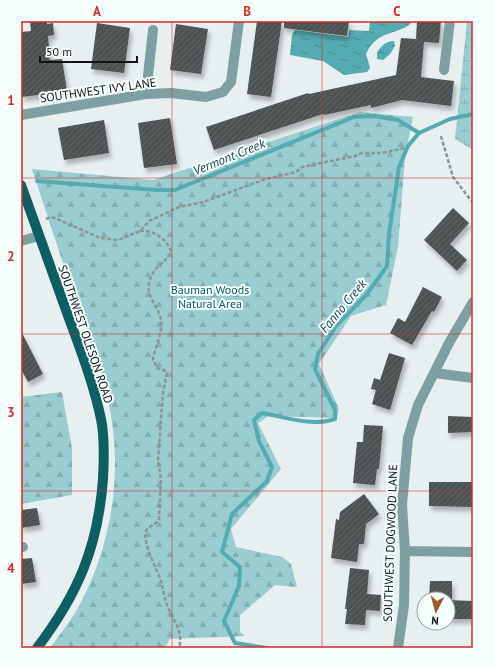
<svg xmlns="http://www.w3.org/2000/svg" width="494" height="669" font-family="'PT Sans',sans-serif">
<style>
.forest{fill:url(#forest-firs)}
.wetland{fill:url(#wetland-marsh)}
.water{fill:url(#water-ripples)}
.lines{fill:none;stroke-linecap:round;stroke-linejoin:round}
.stream{stroke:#54abb1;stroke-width:4}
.building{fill:url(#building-hatch);filter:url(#shadow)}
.path{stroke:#8e9393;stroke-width:2.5;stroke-dasharray:4 2;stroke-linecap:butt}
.minor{stroke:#7ea0a3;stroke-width:10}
.major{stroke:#0e5f64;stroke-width:10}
.grid{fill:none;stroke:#d62828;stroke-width:1;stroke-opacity:0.55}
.labels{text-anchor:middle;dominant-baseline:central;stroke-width:4;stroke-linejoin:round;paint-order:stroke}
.street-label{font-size:12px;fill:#121414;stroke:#f5fdfd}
.park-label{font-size:12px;fill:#0e5a5f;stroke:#f5fdfd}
.water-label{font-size:13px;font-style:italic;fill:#1d4548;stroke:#f5fdfd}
.neatline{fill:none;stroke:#d62828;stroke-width:1.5}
.grid-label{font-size:13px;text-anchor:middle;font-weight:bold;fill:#d62828}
</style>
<defs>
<pattern id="forest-firs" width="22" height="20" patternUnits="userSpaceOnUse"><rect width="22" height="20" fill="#99cdd1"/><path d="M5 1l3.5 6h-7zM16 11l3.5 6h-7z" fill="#83afb3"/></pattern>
<pattern id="wetland-marsh" width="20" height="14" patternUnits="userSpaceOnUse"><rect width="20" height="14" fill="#99cdd1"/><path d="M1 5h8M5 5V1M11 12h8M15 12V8" fill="none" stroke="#83afb3"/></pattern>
<pattern id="water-ripples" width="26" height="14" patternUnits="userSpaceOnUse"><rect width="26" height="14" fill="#54abb1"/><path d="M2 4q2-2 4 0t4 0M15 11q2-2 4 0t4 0" fill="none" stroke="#448a8f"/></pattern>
<pattern id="building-hatch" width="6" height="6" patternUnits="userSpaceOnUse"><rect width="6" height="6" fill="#4c5253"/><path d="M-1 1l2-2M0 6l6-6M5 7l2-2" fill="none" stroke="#626667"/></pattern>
<filter id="shadow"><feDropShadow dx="2.5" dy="4.5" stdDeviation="2" flood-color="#0004"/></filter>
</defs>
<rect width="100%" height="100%" fill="#e8eff0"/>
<!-- forest -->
<path class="forest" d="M360,112l53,5 -8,41 -7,89 -12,58 -35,11 -32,48 20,45 -2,9 -68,-2 -11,7 23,46 -50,60 5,18 46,10 9,7 6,23 -22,-2 -35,30v17l5,4 -75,3 -5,9h-115c8,-11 17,-23 25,-35 37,-63 50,-145 32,-216 -8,-35 -21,-68 -33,-101 -14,-42 -28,-84 -42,-127l121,11z
M62,392l10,56v47l-51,9v-107z"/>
<!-- wetland -->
<path class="wetland" d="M467,21h6v129l-18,-11z"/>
<!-- water -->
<path class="water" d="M370,21h43c-14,16 -34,6 -47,33l4,14 -3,4 -23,3 -21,-14 -33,-6 2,-20 3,-5 53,7 1,-7 20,1z
M394,41l1,5 -5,8 -7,6 -6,-1v-7c5,-6 8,-11 17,-11z"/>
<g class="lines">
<!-- stream -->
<path class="stream" d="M37,181l119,9h19l179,-73 20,-1 24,4 21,13
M267,648l-32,-5 -11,-22 15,-35 1,-19 -18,-15 10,-38 35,-33 5,-14 -13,-26 -5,-21 8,-7c23,4 50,14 73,6v-9l-20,-41 3,-15 18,-28 31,-32 20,-28 2,-32 10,-67 9,-21 11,-13 31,-14 23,-5"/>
</g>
<!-- building -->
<path class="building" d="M30,21h17v3l6,-1 1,12 -6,1 2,24 12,-1 5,32 -45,6 -1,-65 10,-1z
M257,21h25l-11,76 -24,-3z
M284,21h65l-2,15 -63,-8z
M417,21h24l-2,22 -15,-1 -3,35 33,4 -3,25 -49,-6 -31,8v-3l-47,10 -1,-1 -109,36 -8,-23 102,-34 1,1 87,-19 5,-37 15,1z
M97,23l33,5 -6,45 -33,-4z
M176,24l32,5 -7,45 -31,-4z
M170,118l7,46 -33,4 -6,-45z
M104,120l5,33 -45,7 -6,-32z
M453,208l16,15 -19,21 17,16 -10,11 -33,-31z
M423,287l19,10 -8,15 -2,-1 -20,34 -22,-12 8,-15 7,4z
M21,331l22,43 -15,8 -7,-13z
M389,353l16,5 -15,52 -18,-6 4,-14 -5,-1 3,-11 6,2z
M448,416l25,1v15l-25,1z
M364,425l19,1 -4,43h-2l-2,16 -22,-2 4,-41h6z
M429,482h44v25l-44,-1z
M364,494l15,20 -13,10 -2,20h-5l-2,18 -26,-4 5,-39 3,1 1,-8z
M37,508l3,17 -19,3v-18z
M32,558l4,24 -15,2v-25z
M350,568l19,2 -2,24 14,1 -1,16 -14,-1 -1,15 -20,-1 2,-15h-2z
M430,581h22v18h-23z
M448,600l25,1v18h-25z"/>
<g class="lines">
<!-- path -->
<path class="path" d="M441,136l12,41 20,26
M46,219l5,-2 4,1 45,20 18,2 22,-9 9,-10 30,-14 24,-5 63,-23 30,-7 6,-5 53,-11 7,-3h20l23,-5
M140,231c12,-2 27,8 31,20 -4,12 -18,14 -22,32 -3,14 10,24 12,37 2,14 -6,26 -8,39l4,9 7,2 3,3 -4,20 -5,68 3,18 -2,40c-3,6 -11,7 -13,12 -4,12 11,38 15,50 2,8 3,16 6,24 5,13 17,27 12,43"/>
<!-- minor -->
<path class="minor" d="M444,70l6,-49
M146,94l7,-64
M21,115l125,-21 25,-1 35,4 17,-5 8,-10 8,-61
M21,241l18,-5
M434,373l39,5
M21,547h2
M405,551l68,1
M398,648l6,-43 1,-54 -3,-46 6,-67 10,-33 31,-62 24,-41"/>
<!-- major -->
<path class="major" d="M21,185c15,41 30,83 45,125 13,36 27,71 35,109 4,19 3,41 2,60 -5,68 -25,115 -66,169"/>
</g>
<!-- grid -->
<path class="grid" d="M172,21v627M322,21v627M21,178h452M21,334h452M21,491h452"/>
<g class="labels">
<!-- street labels -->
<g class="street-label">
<text transform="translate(98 90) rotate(-8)">SOUTHWEST IVY LANE</text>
<text transform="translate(86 334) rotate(71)">SOUTHWEST OLESON ROAD</text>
<text transform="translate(390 543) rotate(-88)">SOUTHWEST DOGWOOD LANE</text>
</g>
<!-- park labels -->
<g class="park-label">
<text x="210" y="289">Bauman Woods<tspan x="210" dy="14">Natural Area</tspan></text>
</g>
<!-- water labels -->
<g class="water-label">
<text transform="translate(229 157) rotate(-22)">Vermont Creek</text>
<text transform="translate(343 306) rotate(-50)">Fanno Creek</text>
</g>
</g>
<!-- border -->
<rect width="494" height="669" fill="none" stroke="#f5fdfd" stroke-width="44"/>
<!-- north arrow -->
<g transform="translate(436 611) rotate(186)"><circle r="19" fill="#f5fdfd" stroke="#9aa0a0"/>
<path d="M0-3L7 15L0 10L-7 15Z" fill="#9e5a2c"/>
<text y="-6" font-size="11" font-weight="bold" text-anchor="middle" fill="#121414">N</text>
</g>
<!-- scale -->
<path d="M40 56v6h97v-6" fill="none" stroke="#121414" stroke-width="2"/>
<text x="46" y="56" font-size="12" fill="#121414" stroke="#f5fdfd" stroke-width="3" paint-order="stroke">50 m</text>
<rect x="22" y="22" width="450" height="625" class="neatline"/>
<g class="grid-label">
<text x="97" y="16">A</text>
<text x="247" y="16">B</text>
<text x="397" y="16">C</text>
<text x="11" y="105">1</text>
<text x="11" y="261">2</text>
<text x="11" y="417">3</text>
<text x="11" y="573">4</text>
</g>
</svg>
